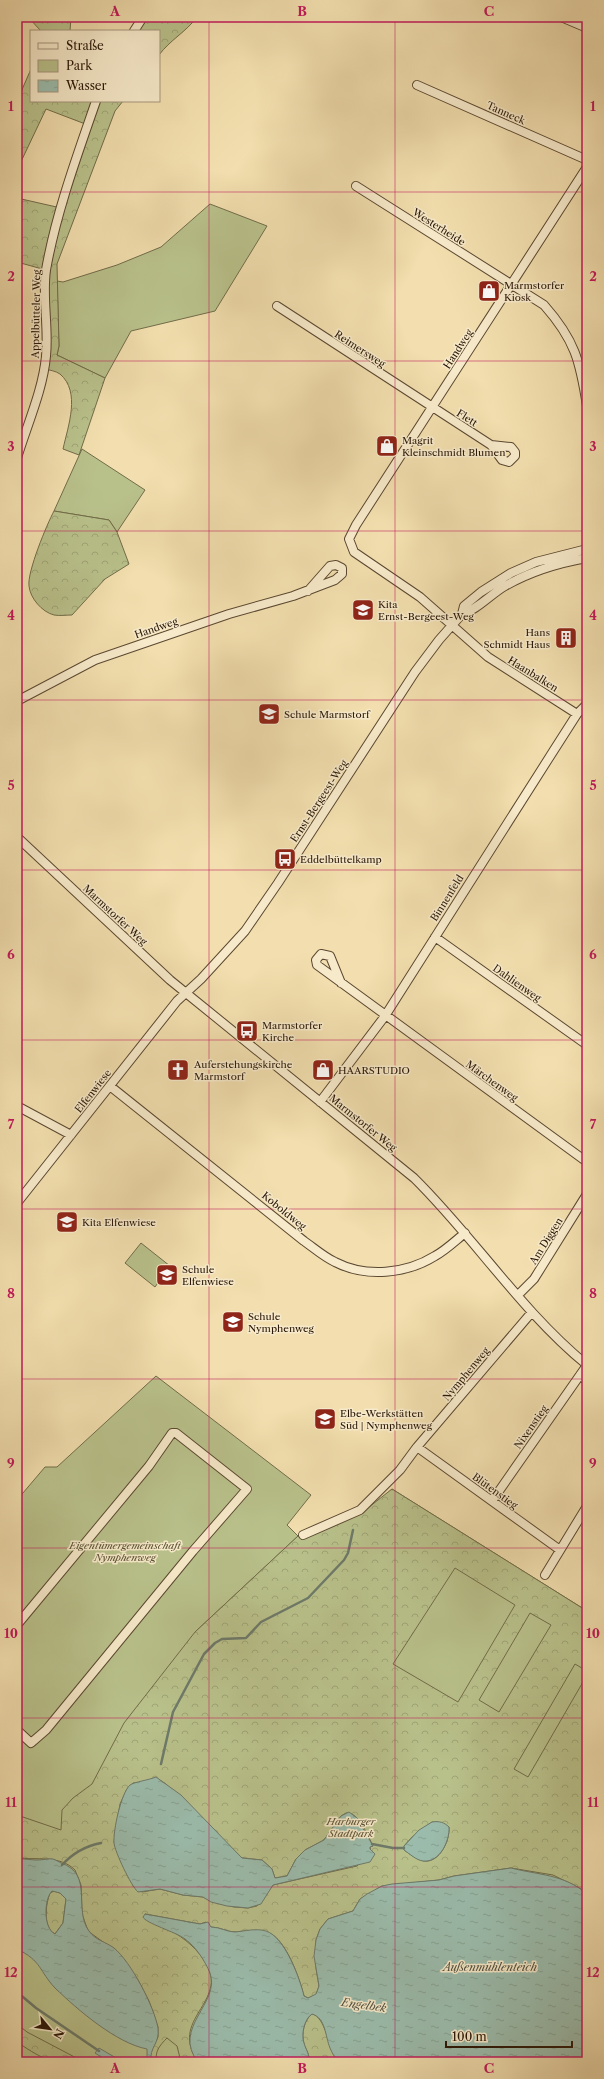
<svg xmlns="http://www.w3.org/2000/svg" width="604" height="2079" font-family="'Libre Caslon Text',serif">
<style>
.green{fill:#b9c18b;stroke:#716c49}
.forest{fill:url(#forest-crowns);stroke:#716c49;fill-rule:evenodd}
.water{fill:url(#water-ripples);stroke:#6d7a6a;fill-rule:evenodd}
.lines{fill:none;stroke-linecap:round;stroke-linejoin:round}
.stream{stroke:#6d7a6a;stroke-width:2.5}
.minor-casing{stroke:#5b4831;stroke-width:10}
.minor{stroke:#f7eaca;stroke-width:8}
.grid{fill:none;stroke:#c2185b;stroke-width:1;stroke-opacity:0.55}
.labels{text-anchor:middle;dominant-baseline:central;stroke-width:3;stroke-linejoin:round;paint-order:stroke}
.street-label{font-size:10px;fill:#291607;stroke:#f7eaca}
.poi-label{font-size:10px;fill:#291607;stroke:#f7eaca;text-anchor:start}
.park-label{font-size:10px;font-style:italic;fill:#5b5235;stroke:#f7eaca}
.water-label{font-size:11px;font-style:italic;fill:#515041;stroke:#f7eaca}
.neatline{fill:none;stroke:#c2185b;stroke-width:1.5}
.grid-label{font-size:13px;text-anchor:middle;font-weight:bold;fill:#c2185b}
</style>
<defs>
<pattern id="forest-crowns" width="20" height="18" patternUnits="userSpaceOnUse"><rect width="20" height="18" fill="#b9c18b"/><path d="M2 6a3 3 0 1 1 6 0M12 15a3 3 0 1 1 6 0" fill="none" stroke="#9fa576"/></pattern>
<pattern id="water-ripples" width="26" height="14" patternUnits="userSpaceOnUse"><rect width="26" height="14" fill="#9bbcac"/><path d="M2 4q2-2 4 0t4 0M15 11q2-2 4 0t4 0" fill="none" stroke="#86a192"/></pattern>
</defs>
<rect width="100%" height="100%" fill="#f2deae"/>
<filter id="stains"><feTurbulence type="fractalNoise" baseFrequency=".005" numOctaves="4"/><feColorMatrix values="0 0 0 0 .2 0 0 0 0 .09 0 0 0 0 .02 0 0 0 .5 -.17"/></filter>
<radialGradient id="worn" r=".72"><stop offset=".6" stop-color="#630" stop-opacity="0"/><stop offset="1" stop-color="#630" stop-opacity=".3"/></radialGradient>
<!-- green -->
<path class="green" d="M210,204l57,22 -52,85 -84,20 -26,47 -48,-23 2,-9 -2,-65 6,1 54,-17 44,-18z
M82,449l63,41 -28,42 -8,-12 -55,-9z
M141,1243l29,23 -15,21 -30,-24z
M156,1376l155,119 -24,30 11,11 -103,96 171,-119 26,-24 195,122v451h-570v-562l28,-33h12z"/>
<!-- forest -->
<path class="forest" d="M28,17h43l-1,14h-29z
M143,17h54c-11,15 -27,23 -38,38v-24h-25z
M31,69v32h92l-8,10 -58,153 2,82 -2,9 48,23 -26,77 -16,-6c5,-23 18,-57 -3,-75 -4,-3 -11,-4 -15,-5l1,-99 -29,-8v-64l44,10 27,-83 -42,-16 -29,61v-69z
M54,511l55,9 8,12 12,32 -24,15 -33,36c-5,0 -13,1 -18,0 -12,-3 -24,-17 -25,-29 -2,-14 18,-62 25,-75z
M392,1489l195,122v60l-12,-7 -61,105 14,8 59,-102v219l-6,-5 -28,-14 -42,-7 -57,8 -15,4 -57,6 -22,13 -7,12 -25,8 -8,10 -4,11v28l3,18 -3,9 -8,3 -4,-2c-4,-16 -18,-57 -35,-63 -11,-4 -23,-2 -34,-1 -8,0 -15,-5 -24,-5l-5,-5 -6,2 -55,-10c14,10 33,19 46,31 51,48 -12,65 0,103 1,5 5,10 7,14h-17l-4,-16 -10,-8c-7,7 -13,14 -10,24h-6l-1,-9 8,-16v-10l-9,-26 -11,-21 -20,-27 -30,-22 -6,-17 -1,-29 -6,-15c-15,-15 -39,-10 -58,-12v-43l44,15 1,-20 11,-12 19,-14 32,-61 71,-91 103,-96 66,-25zM455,1568l60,37 -57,97 -65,-38zM530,1613l21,12 -52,87 -20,-12zM154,1778l4,1 8,5 76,74 20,2 10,9 3,9 12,-2 9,-17 9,-9 19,-10 17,-24 5,-3c12,-2 22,23 27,33l-3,1 1,5 -14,14 -84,19 -16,21 -9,2 -14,-1 -21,-5 -10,-5 -20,-2 -23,-6 -18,3 -8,-5 -20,-45 6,-38 7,-15 6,-6 13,-1zM432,1822h5l12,5c1,13 -9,36 -25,34 -7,-1 -14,-7 -20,-11v-4l8,-9z
M54,1891l9,3 3,5 -3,24 -8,11c-13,-6 -9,-31 -5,-41z
M312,2014c14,3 16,34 26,48h-29c1,-7 -3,-12 -5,-18 -3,-10 0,-24 8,-30z
M17,2024l10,8 57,30c-35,0 -37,0 -67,-20z"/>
<!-- water -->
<path class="water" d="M156,1777l25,18 61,63 20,2 10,9 3,9 12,-2 9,-17 9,-9 19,-10 17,-24 8,-4 8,6 16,28 -3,1v2l5,5 -5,8 -97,23 -12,19 -13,4 -21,-2 -16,-4 -8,-5 -20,-2 -23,-6 -22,3c-7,-6 -23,-40 -24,-49 -1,-12 7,-50 16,-58 4,-3 19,-5 26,-8z
M432,1822c7,-1 12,0 17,5 1,13 -9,36 -26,34 -7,-1 -13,-7 -19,-11v-4l15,-16z
M17,1858c6,1 15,2 21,2 5,0 11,-2 15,-1 3,1 6,3 8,4 33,11 12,46 28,68 6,9 17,11 25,17 17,14 40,58 44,80 2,16 -9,19 -7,34h-4v-13c-31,-6 -69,-39 -92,-61 -16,-17 -13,-27 -38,-39zM52,1891l8,2 6,6 -3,24 -8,11c-12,-6 -11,-35 -3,-43z
M511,1868c27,7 53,6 76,26v168h-249c-3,-4 -6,-9 -8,-14 -5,-12 -4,-30 -18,-34 -8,5 -11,21 -8,29 2,7 6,12 5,19h-111c-27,-34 23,-59 12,-89 -5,-12 -14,-26 -25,-34 -9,-7 -40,-16 -42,-22l2,-3 55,10 8,-2 3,5c9,0 16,5 24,5 10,-1 21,-4 31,-1 19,6 34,48 38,65l4,2 8,-4 3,-8 -5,-30 2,-16 4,-11 8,-10 25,-8 7,-12 7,-5 15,-8 10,-2 47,-4 15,-4z
M99,2048l24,14h-14l-14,-9z"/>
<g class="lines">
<!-- stream -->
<path class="stream" d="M161,1764l12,-52 31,-58 11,-11 7,-4 24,-1 15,-16 47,-24 36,-38 4,-7 5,-23
M372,1844l21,4h11
M62,1865c11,-12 23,-19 39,-22
M17,1992l19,16 63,43"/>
<!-- minor casing -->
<g class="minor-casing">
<path id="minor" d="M561,17l26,11
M134,31l9,-14
M417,85l170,75
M356,186l188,119c31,35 36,56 43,101
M277,306l214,139 11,15 7,2 6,-6v-4l-4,-5 -20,-2
M17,458c10,-33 26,-68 29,-102 3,-28 -4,-58 0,-86 10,-57 31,-114 50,-169
M462,614c15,-4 29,-20 43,-28 26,-15 53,-23 82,-28
M17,701l78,-41 134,-46 64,-18 42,-16 7,-6v-6l-6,-3 -6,1 -22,25
M577,714l-89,-57 -68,-60 -66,-45 -5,-13 7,-14 231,-358
M17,837l153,143 244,198c60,59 107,133 173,187
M435,937l152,108
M341,983l-11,-27 -9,-2 -5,6 1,5 270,197
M110,1086l194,155c10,7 20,16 31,21 31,16 71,12 100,-6 11,-6 20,-15 30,-23
M320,1102l65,-86 169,-266 23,-36 10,-10
M17,1106l54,29
M17,1203l160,-202 24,-22 44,-48 33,-48 137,-211 24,-32 23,-26 2,-8 17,-14 30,-19 25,-11 51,-13
M518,1295l16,-16 53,-85
M580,1375l7,6
M417,1447l143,103
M492,1501l95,-136
M303,1535l57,-25 40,-40 17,-23 115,-135
M545,1575l42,-69
M17,1625l132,-159 23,-33h4l71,56 -54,62 -147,179 -15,13 -14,-13"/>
</g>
<!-- minor -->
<use href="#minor" class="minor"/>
</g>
<!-- grid -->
<path class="grid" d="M209,17v2045M395,17v2045M17,192h570M17,361h570M17,531h570M17,700h570M17,870h570M17,1040h570M17,1209h570M17,1379h570M17,1548h570M17,1718h570M17,1887h570"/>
<!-- icons -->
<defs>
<g id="shop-square" transform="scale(1.15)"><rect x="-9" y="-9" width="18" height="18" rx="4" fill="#8f2418" stroke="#f7eaca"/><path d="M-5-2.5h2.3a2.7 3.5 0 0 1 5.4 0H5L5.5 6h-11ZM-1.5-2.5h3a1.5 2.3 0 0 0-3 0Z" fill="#fff"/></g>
<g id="school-square" transform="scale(1.15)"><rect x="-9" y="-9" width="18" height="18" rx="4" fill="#8f2418" stroke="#f7eaca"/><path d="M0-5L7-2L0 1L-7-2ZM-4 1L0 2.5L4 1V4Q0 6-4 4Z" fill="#fff"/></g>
<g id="building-square" transform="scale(1.15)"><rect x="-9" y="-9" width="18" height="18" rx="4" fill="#8f2418" stroke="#f7eaca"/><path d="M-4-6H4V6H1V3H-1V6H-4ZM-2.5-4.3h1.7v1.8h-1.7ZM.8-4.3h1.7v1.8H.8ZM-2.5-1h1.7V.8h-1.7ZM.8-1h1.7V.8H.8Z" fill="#fff"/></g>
<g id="bus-square" transform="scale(1.15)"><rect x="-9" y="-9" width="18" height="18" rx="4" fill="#8f2418" stroke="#f7eaca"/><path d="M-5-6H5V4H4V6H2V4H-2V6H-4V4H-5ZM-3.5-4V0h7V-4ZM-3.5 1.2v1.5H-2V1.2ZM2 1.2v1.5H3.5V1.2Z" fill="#fff"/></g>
<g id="church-square" transform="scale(1.15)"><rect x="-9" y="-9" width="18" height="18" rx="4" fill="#8f2418" stroke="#f7eaca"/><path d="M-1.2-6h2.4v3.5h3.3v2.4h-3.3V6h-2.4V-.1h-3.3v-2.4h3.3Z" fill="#fff"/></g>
</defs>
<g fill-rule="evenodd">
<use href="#shop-square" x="489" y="291"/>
<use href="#shop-square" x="387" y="446"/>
<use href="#school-square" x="363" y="610"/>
<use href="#building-square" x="566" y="638"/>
<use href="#school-square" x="269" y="714"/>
<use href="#bus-square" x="285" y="859"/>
<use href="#bus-square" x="247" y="1031"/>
<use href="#church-square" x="178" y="1070"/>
<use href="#shop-square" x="323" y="1070"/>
<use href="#school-square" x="67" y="1222"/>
<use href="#school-square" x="167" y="1275"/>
<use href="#school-square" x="233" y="1322"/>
<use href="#school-square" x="325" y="1419"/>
</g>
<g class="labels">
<!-- street labels -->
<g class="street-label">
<text transform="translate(506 113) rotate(24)">Tanneck</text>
<text transform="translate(439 227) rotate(32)">Westerheide</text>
<text transform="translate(36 314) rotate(-89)">Appelbütteler Weg</text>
<text transform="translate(360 349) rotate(33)">Reimersweg</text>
<text transform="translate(458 349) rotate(-57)">Handweg</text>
<text transform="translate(467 418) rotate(32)">Flett</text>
<text transform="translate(156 628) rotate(-19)">Handweg</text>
<text transform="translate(533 674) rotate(32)">Haanbalken</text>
<text transform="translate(319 801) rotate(-57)">Ernst-Bergeest-Weg</text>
<text transform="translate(447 898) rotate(-58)">Binnenfeld</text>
<text transform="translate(115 915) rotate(43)">Marmstorfer Weg</text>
<text transform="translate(517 983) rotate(35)">Dahlienweg</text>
<text transform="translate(492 1081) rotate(36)">Märchenweg</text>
<text transform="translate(93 1091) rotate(-52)">Elfenwiese</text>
<text transform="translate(363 1123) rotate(39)">Marmstorfer Weg</text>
<text transform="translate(284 1211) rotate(39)">Koboldweg</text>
<text transform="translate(546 1241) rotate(-58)">Am Diggen</text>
<text transform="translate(466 1374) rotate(-50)">Nymphenweg</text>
<text transform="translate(531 1427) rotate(-55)">Nixenstieg</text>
<text transform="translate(495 1491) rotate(36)">Blütenstieg</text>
</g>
<!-- poi labels -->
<g class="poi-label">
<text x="504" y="285">Marmstorfer<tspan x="504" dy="12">Kiosk</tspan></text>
<text x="402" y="440">Magrit<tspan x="402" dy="12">Kleinschmidt Blumen</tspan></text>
<text x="378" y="604">Kita<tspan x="378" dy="12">Ernst-Bergeest-Weg</tspan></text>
<text x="550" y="632" text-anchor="end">Hans<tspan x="550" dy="12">Schmidt Haus</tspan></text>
<text x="284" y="714">Schule Marmstorf</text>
<text x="300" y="859">Eddelbüttelkamp</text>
<text x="262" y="1025">Marmstorfer<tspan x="262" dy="12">Kirche</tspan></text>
<text x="194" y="1064">Auferstehungskirche<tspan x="194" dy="12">Marmstorf</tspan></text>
<text x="338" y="1070">HAARSTUDIO</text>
<text x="82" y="1222">Kita Elfenwiese</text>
<text x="182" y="1269">Schule<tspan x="182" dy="12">Elfenwiese</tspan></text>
<text x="248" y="1316">Schule<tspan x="248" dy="12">Nymphenweg</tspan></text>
<text x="340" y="1413">Elbe-Werkstätten<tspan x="340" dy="12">Süd | Nymphenweg</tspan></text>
</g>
<!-- park labels -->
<g class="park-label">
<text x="125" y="1545">Eigentümergemeinschaft<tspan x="125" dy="12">Nymphenweg</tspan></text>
<text x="351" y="1821">Harburger<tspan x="351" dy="12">Stadtpark</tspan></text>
</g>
<!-- water labels -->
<g class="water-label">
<text x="490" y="1967">Außenmühlenteich</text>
<text transform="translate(364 2005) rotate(8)">Engelbek</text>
</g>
</g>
<!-- margin -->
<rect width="604" height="2079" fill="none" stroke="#f2deae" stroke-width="44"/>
<!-- legend -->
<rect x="30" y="30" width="130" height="72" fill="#f7eaca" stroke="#a5957c"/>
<rect x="38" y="43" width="20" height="6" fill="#f7eaca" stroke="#a5957c"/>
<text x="66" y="50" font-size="12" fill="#291607">Straße</text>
<rect x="38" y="60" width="20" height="12" fill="#b9c18b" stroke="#a5957c"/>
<text x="66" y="70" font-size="12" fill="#291607">Park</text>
<rect x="38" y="80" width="20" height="12" fill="url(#water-ripples)" stroke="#a5957c"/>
<text x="66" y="90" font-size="12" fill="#291607">Wasser</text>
<!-- north arrow -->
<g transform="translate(50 2029) rotate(119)" stroke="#f7eaca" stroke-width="3" paint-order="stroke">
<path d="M0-3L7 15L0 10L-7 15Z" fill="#291607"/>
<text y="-6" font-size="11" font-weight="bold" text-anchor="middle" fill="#291607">N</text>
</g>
<!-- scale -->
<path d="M446 2041v6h126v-6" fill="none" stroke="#291607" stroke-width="2"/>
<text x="452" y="2041" font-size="12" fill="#291607" stroke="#f7eaca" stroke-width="3" paint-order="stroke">100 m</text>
<rect x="22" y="22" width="560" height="2035" class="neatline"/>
<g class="grid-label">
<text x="115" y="16">A</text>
<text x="302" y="16">B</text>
<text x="489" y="16">C</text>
<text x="11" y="111">1</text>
<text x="593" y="111">1</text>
<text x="11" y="281">2</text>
<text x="593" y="281">2</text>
<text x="11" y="451">3</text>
<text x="593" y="451">3</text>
<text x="11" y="620">4</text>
<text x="593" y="620">4</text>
<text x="11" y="790">5</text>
<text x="593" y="790">5</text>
<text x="11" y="959">6</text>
<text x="593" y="959">6</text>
<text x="11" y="1129">7</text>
<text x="593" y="1129">7</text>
<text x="11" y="1298">8</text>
<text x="593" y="1298">8</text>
<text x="11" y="1468">9</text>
<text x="593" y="1468">9</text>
<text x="11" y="1638">10</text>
<text x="593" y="1638">10</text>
<text x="11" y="1807">11</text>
<text x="593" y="1807">11</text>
<text x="11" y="1977">12</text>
<text x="593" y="1977">12</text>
<text x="115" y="2073">A</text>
<text x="302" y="2073">B</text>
<text x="489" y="2073">C</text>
</g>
<rect width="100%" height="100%" filter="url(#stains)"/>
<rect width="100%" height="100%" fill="url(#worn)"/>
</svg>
